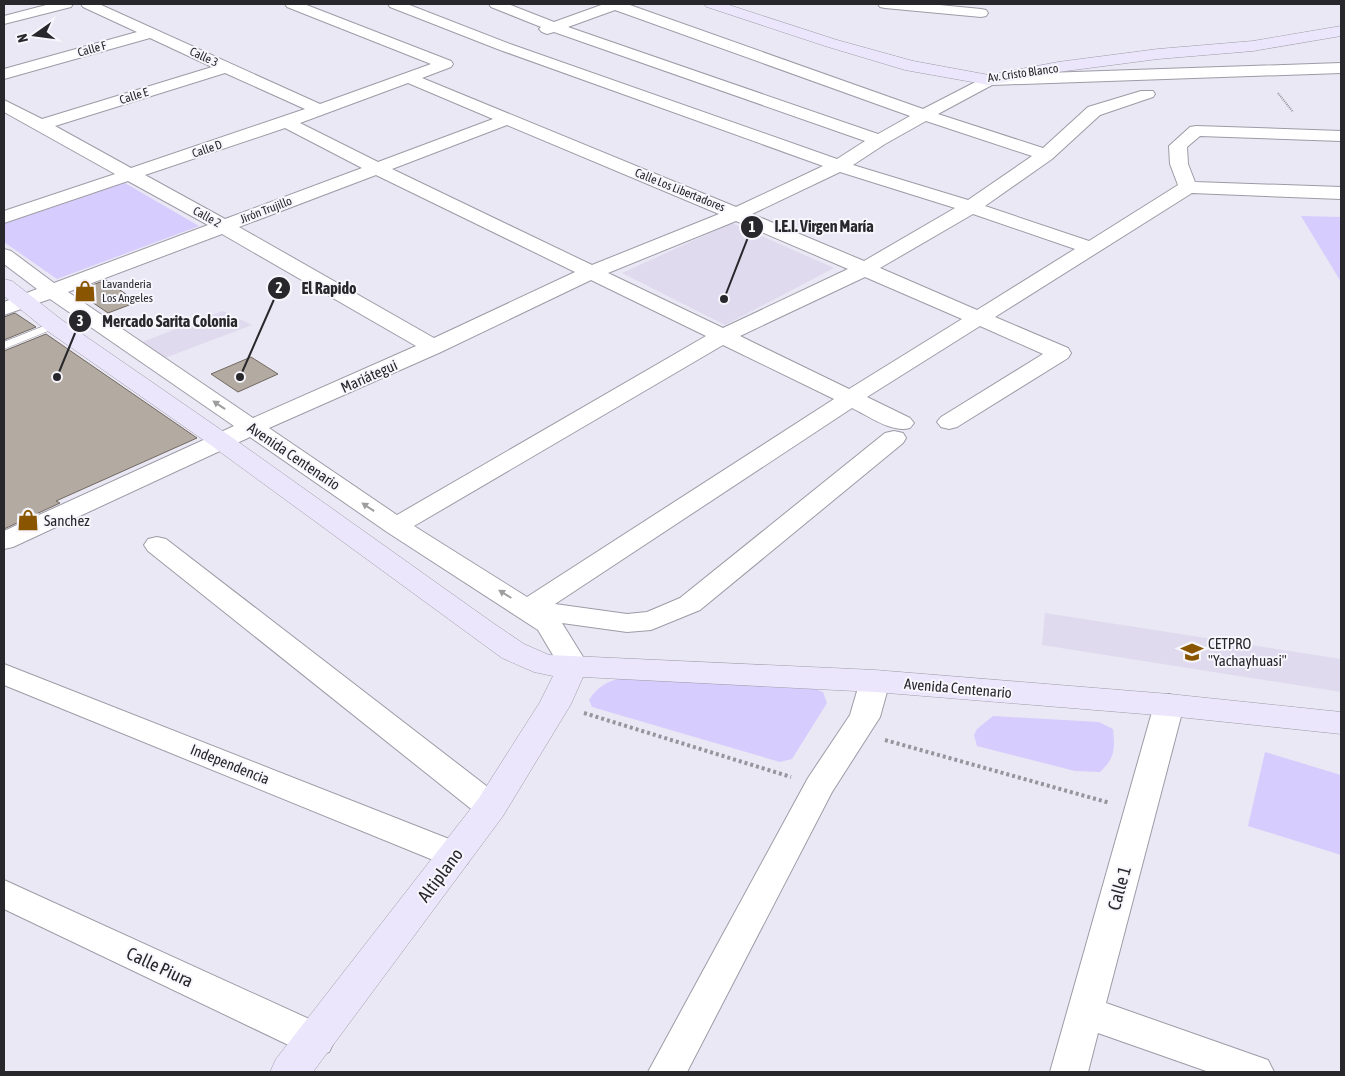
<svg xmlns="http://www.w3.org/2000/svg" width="1345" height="1076" font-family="'Asap Condensed',sans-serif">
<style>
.built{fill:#dfdaee}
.green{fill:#d7ccfe}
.building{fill:#b3aba2;stroke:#706860}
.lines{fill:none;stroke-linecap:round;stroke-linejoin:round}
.lane-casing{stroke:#9d9ba6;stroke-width:1}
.street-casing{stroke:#9d9ba6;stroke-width:2}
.secondary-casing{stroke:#9d9ba6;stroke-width:1}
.path-far1{stroke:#96949c;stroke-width:2;stroke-dasharray:1 1;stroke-linecap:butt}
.path{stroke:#96949c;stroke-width:4;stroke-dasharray:3 3;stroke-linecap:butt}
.lane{fill:#fff;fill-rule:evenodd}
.street{fill:#fff;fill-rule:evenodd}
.secondary{fill:#ebe6fc;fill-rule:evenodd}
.oneway{fill:#9e9ea0}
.labels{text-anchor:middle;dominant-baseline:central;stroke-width:4;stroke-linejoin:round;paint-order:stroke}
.far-street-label{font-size:12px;fill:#28272b;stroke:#f8f6fd}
.far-poi-label{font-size:12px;fill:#28272b;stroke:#f8f6fd;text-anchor:start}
.street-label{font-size:15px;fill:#28272b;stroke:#f8f6fd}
.poi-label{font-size:15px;fill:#28272b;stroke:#f8f6fd;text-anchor:start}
.near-street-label{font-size:18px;fill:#28272b;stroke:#f8f6fd}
.leader{fill:none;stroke:#28272b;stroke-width:2}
.callout-dot{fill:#28272b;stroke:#f8f6fd;stroke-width:2}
.mark-label{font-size:15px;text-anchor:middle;font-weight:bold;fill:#fff}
.callout-label{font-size:16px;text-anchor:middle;font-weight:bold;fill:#28272b;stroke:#f8f6fd;stroke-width:4;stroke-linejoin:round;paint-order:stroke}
</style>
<rect width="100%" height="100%" fill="#eae8f4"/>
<!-- built -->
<path class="built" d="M732,223l102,45 -109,57 -103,-52z
M223,311l29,14 -90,34 -20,-17z
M1045,613l296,46v33l-299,-47z"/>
<!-- green -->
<path class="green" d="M125,183l74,43 -142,53 -53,-37v-18z
M1301,216l40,1v65z
M621,678l184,7 18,7 4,11 -35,56 -12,3 -188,-55 -3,-7c8,-13 17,-18 32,-22z
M993,716l106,6 14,7c2,20 2,29 -13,43l-25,-1 -98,-25 -3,-11 3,-6z
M1265,752l76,23v80l-93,-29z"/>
<!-- building -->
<path class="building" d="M106,280l31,22 -29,11 -32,-22z
M15,313l21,14 -32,13v-23z
M46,334l151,104 -141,63 4,2 -56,26v-178z
M251,357l27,17 -40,18 -27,-18z"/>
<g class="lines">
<!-- lane casing -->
<g class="lane-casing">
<path id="lane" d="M54,322l6,3 -2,2 -54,22v-7z"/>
</g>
<!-- street casing -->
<g class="street-casing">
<path id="street" d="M50,4h23l-2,3 -67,17v-8z
M81,4h18l221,100 111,-40 -144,-57 -2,-3h19l147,57 2,3 -2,3 -29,11 314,129 87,-41 -323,-116 -110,-43 -2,-3h19l103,40 327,115 28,-18 -311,-109 -7,2 -5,-2 -3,-3 2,-2 -50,-20 -2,-3h19l46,18 50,-18h23l296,105 66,-34 352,-12v10l-349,12 -54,29 105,34 45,-41 53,-16h12l2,3 -2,3 -53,18 -48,44 -67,47 104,35 89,-56 -8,-21 -1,-18 21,-19 6,-1 145,5v10l-141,-5 -13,11 1,17 7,18 146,5v12l-149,-6 -197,124 73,31 3,5 -3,5 -111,69 -8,2 -8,-2 -4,-5 4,-5 102,-63 -63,-28 -113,71 43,21 4,5 -4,5c-19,5 -41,-12 -58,-20l-297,196 72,10 20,-2 33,-14 205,-165 9,-2 9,2 3,5 -3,5 -203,167 -49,20 -24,2 -65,-9 26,42 -5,7 -10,3 -10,-3 -25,-42 -151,-98 -137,-95 -237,110 -9,2v-18l230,-105 -184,-127 -46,16v-13l33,-13 -33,-25v-15l7,2 43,32 154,-58 -80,-44 -124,42v-12l111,-37 -111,-62v-12l38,19 170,-52 -62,-29 -146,41v-10l133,-37 -54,-25zM615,10l295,106 -32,18 -310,-107zM225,73l80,36 -174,59 -76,-42zM408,83l85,36 -115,43 -78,-39zM926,121l106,35 -64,44 -115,-35 32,-21zM507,125l212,89 -127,51 -200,-96zM285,128l77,40 -137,51 -80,-44zM840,172l115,36 -91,53 -112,-47zM376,175l199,97 -141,66 -195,-111zM973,214l102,35 -98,61 -97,-42zM736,221l112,48 -125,59 -115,-55zM222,234l194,112 -163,72 -185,-126zM865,277l97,42 -113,70 -109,-53zM591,280l115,56 -309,179 -128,-87 172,-76zM723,345l111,54 -307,198 -113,-71z
M878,4h51l52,5 5,1 2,3 -2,3 -5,1 -96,-9 -5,-1z
M157,537l9,2 336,259 5,9 -5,9 -11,3 -11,-3 -332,-265 -4,-6 4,-6z
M4,664l463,182 5,9 -5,9 -12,4 -12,-4 -439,-179z
M875,671l10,3 5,7 -10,36 -48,75 -145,280h-39l160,-294 42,-63 10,-34 5,-7z
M1169,694l11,4 4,7 -78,298 162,57 6,12h-65l-111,-39 -10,39h-38l104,-367 4,-7z
M4,880l325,148 6,12 -6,12 -13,4 -13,-4 -299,-143z"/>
</g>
<!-- secondary casing -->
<g class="secondary-casing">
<path id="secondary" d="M704,4h22l111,36 76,21 76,14 69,-13 100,-13 95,-8 88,-15v10l-88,15 -95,8 -100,13 -69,13 -84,-15 -80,-24 -118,-39z
M4,279l8,2 50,39 168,116 263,187 31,21 25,11 326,15 294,24 172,18v22l-172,-18 -294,-24 -292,-15 -12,27 -68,112 -190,256h-43l6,-13 203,-261 61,-96 13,-26 -19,-4 -32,-14 -290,-212 -166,-116 -42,-34z"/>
</g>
<!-- path-far1 -->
<path class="path-far1" d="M1278,93l15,19"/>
<!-- path -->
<path class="path" d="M584,713l207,64
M885,740l225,63"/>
<!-- lane -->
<use href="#lane" class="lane"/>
<!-- street -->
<use href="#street" class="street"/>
<!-- secondary -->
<use href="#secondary" class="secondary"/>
</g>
<!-- one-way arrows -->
<defs><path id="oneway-solid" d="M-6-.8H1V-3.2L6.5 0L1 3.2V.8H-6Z" transform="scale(1.25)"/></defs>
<g class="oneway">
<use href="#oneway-solid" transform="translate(219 405) rotate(-146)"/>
<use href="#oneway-solid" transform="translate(368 507) rotate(-146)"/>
<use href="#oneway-solid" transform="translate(505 594) rotate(-148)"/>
</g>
<!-- icons -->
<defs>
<g id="shop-bare" transform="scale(1.725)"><path d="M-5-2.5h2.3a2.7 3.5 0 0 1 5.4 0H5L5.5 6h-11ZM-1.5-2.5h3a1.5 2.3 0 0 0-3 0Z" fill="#895501" stroke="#f8f6fd" stroke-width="2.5" paint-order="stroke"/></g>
<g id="university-bare" transform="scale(1.725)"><path d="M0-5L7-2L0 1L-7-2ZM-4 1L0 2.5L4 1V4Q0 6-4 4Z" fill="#895501" stroke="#f8f6fd" stroke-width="2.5" paint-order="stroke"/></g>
</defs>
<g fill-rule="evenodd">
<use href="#shop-bare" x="85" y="291"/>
<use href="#shop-bare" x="28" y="520"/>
<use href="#university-bare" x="1192" y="652"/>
</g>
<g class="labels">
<!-- far-street labels -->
<g class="far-street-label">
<text transform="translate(92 49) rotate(-16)">Calle F</text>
<text transform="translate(204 57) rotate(25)">Calle 3</text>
<text transform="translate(1023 73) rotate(-8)">Av. Cristo Blanco</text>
<text transform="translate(134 96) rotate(-17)">Calle E</text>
<text transform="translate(207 149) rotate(-19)">Calle D</text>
<text transform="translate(680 190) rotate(22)">Calle Los Libertadores</text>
<text transform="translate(266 210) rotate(-21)">Jirón Trujillo</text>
<text transform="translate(207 217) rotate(29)">Calle 2</text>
</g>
<!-- far-poi labels -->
<g class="far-poi-label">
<text x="102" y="284">Lavanderia<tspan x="102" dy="14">Los Angeles</tspan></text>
</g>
<!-- street labels -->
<g class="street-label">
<text transform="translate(369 376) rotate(-24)">Mariátegui</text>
<text transform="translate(294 456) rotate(34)">Avenida Centenario</text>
<text transform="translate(958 688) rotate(5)">Avenida Centenario</text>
<text transform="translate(230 764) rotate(22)">Independencia</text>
</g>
<!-- poi labels -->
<g class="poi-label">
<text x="44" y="520">Sanchez</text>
<text x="1208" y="643">CETPRO<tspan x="1208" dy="17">"Yachayhuasi"</tspan></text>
</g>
<!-- near-street labels -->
<g class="near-street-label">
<text transform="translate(440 875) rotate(-53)">Altiplano</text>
<text transform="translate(1119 888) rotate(-75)">Calle 1</text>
<text transform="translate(160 967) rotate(25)">Calle Piura</text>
</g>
</g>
<!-- callouts -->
<path class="leader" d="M724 299L752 227M240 377L279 288M57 377L80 321"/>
<g class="callout-dot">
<circle cx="724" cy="299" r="5"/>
<circle cx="240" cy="377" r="5"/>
<circle cx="57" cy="377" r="5"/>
<circle cx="752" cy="227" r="12"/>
<circle cx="279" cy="288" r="12"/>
<circle cx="80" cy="321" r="12"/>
</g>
<g class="mark-label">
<text x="752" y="232">1</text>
<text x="279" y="293">2</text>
<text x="80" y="326">3</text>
</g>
<g class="callout-label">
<text x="824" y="232">I.E.I. Virgen María</text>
<text x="329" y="294">El Rapido</text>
<text x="170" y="327">Mercado Sarita Colonia</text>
</g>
<!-- border -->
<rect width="1345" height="1076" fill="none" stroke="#28272b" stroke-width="10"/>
<!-- north arrow -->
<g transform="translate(35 35) rotate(256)" stroke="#f8f6fd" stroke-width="4" paint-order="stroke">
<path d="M0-4L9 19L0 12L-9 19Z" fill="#28272b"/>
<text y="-8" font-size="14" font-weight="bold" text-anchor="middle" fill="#28272b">N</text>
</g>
</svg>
